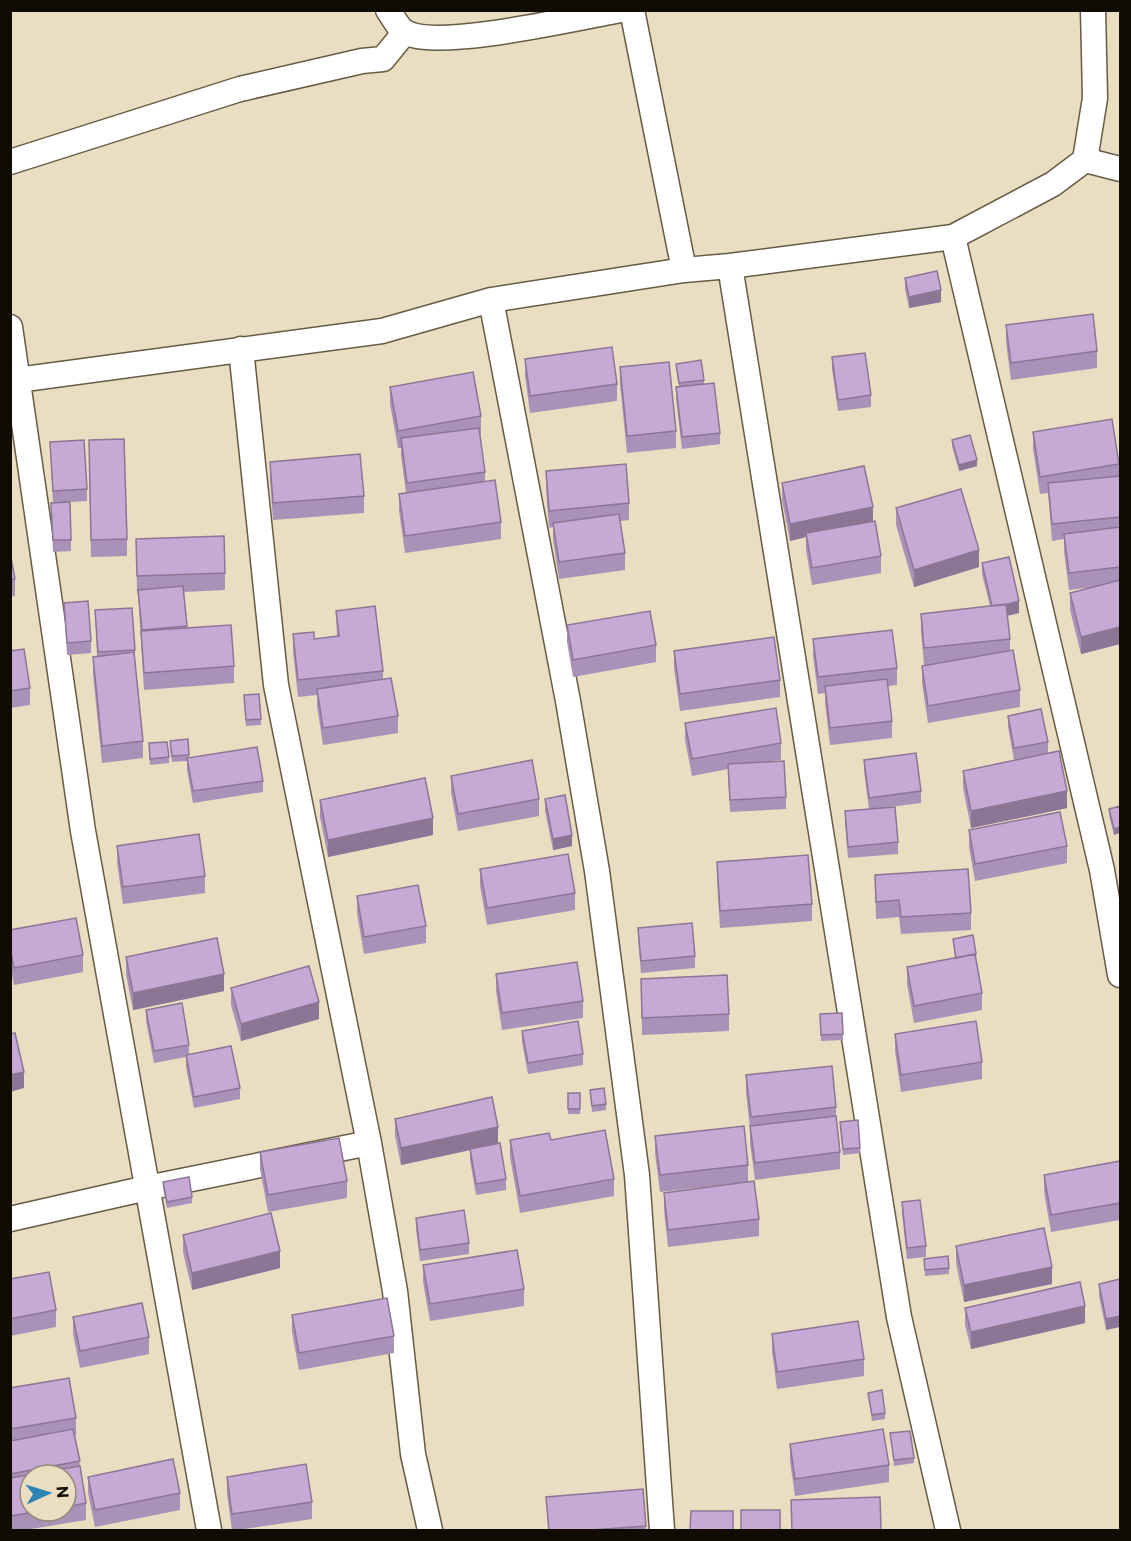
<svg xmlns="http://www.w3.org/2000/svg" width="1131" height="1541" font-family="Commissioner,sans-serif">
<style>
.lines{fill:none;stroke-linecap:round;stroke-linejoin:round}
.street-casing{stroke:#665b44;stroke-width:27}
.street{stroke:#fff;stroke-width:24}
.wall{fill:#aa91b7;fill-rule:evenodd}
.shaded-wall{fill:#8b7695}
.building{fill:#c6a9d5;stroke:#8b7695;stroke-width:1.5}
</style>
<rect width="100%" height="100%" fill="#e9ddc2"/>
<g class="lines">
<!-- street casing -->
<g class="street-casing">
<path id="street" d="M388,10c5,7 11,19 17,22 31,19 176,-15 216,-22
M632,10l52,260
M1093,10l2,88 -10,62 35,9
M10,162l230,-73 122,-28 21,-2 22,-27
M953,237l149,633 18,105
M730,266l169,1051 49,213
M491,300l77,401 29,170 40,304 25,355
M10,327l73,504 126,699
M241,349l35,336 93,458
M10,381l372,-50 109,-31 193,-30 46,-4 223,-29 100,-53 32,-24
M10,1219l137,-31 222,-45 26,148 18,163 17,76"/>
</g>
<!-- street -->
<use href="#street" class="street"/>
</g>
<!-- wall -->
<path class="wall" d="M905,278l36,24 -32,6 -4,-19z
M1006,325l91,26v17l-86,12 -5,-38z
M832,357l39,38v12l-33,4 -6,-42z
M525,359l92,25v17l-87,12 -5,-37z
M676,364l28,16v4l16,49v11l-38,5 -6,-50v-12h3z
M620,367l56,64v17l-49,5 -7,-69z
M390,387l91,29v17l-1,1 5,38v10l16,40v17l-96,14 -6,-42v-17l7,-1 -5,-38v-7h-3l-8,-44z
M1033,432l86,32v12h1v168l-39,10 -11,-44v-17l24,-6 -25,3 -5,-39v-12l-12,2 -4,-48 -8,1 -7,-45z
M952,440l25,26 -18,5 -7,-25z
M50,442l37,47v12l-34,2z
M89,457l38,82v17l-36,1z
M270,462l94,34v17l-91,7 -3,-41z
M546,471l83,32v17l-9,1 5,32v17l-66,9 -6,-39v-13l-4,1 -3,-40z
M782,483l91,39 8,34v17l-69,12 -6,-35v-13l-16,4 -8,-41z
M896,508l83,59 -65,20 -18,-62z
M51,514l20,26v11l-18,1z
M136,539l89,34v17l-41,2 3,36 47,38v17l-90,7 -6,-97h-1z
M10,552l5,27v17l-5,1z
M982,563l37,50 -12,3 3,23v12l10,39v17l-92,16 -6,-40v-17l2,-1 -3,-34v-17l69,-8 -8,-32z
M64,603l27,38v12l-24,2z
M95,610l40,40v12l8,79v17l-41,5 -9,-89v-17l4,-1z
M336,611l47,60v8l15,37v17l-75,12 -6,-39v-11l-19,2 -5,-46v-17l21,5 23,-2z
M567,625l89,20v17l-83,15 -6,-35z
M813,639l84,29v17l-9,1 4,35v17l-62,7 -5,-42v-10l-7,1 -5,-38z
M10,651l20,37v17l-20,3z
M674,651l106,29v17l-100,14 -6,-43z
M244,701l17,18v6l-15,1z
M1008,716l40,26v11l-34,7 -6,-33z
M685,723l96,20v17l-9,1 14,36v12l-56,3 -2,-43 -36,7 -7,-36z
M188,739l1,19 74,23v11l-70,11 -6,-33v-9l-15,1 -2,-15v-6z
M149,743l20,14v6l-19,2z
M864,760l57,31v12l-39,5 16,34v12l-50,4 -3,-35v-12l24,-2 -5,-38z
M963,771l104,37 -96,20 -8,-40z
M451,776l88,23v17l-81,15 -7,-39z
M545,799l27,47 -19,4 -8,-39z
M320,800l113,35 -105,22 -8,-40z
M1120,806l-6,29 -5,-20v-6z
M969,830l98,16v17l-92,18 -6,-34z
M117,846l88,30v17l-82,11 -6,-41z
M717,862l95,42v17l-92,7 -3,-49z
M480,869l95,24v17l-88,15 -7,-39z
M875,875l96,38v17l-70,4 -2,-17 -23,2z
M357,896l69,30v17l-62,11 -7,-41z
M638,928l57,28v12l-54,5 -3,-34z
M10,930l73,25v17l-69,13 -4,-20z
M953,939l23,15v6l6,33v17l-68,13 -7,-39v-17l48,-9z
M126,957l98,34 -91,19 -7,-36z
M496,974l87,27v17l-81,12 -6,-39z
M641,979l88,35v17l-87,4z
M231,988l88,31 -78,22 -10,-36z
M146,1010l43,35v10l51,33v11l-46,9 -8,-41v-10l-32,6 -8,-42z
M820,1014l23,20v6l-22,1z
M522,1031l61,23v11l-55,9 -6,-32z
M895,1034l87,28v17l-81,13 -6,-41z
M746,1075l90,32v13l4,32v17l-85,11 -5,-37v-14l-4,-37z
M590,1090l16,14v6l-14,2z
M568,1093h12v21h-12z
M395,1119l103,25 8,35v11l-30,5 -6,-35v-10l-69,15 -6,-29z
M840,1122l20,26v5l-17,2z
M655,1136l93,29v17l-88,10 -5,-39z
M510,1140l104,39v17l-94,17 -10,-56z
M260,1152l87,29v17l-79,14 -8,-43z
M1120,1161v59l-69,12 -7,-40v-17z
M163,1182l29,15v6l-25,5 -4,-20z
M664,1193l95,26v17l-91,11 -4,-37z
M902,1202l24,44v11l-19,2 -5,-45z
M416,1218l53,25v11l-49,7 -4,-32z
M183,1235l97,33 -88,22 -9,-38z
M956,1246l96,38 -88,18 -8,-39z
M924,1259l25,9v6l-24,2z
M423,1265l101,24v17l-94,15 -7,-39z
M10,1279l46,31v17l-46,9z
M1120,1279l-14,51 -7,-34v-12z
M965,1308l120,15 -114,26 -6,-24z
M292,1315l102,21v17l-95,17 -7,-38z
M73,1317l76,20v17l-69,14 -7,-34z
M772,1334l92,25v17l-87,13 -5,-38z
M10,1388l66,30v17h-1l11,68v17l-61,10h-15zM66,1475v36h-36z
M868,1393l17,20v6l-13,2z
M890,1433l24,25v5l-20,3z
M790,1444l99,21v17l-94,14 -5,-35z
M88,1477l92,16v17l-85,17 -7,-34z
M227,1477l85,25v17l-74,11h-6l-5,-36z
M546,1497l100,29v4h-98z"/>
<!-- shaded-wall -->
<path class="shaded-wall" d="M941,290v12l-32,6v-11z
M977,460v6l-18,5v-6z
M873,507v17l-67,9v4l-16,4v-17z
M979,550v17l-65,20v-17z
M1019,601v12l-27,6v-12z
M1120,627v17l-39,10v-17z
M1067,791v17l-96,20v-17z
M433,818v17l-105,22v-17z
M1120,827v6l-6,2v-6z
M572,835v11l-19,4v-11z
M224,974v17l-91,19v-17z
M319,1002v17l-78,22v-17z
M24,1072v16l-14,4v-17z
M498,1127v17l-97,21v-17z
M280,1251v17l-88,22v-17z
M1052,1267v17l-88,18v-17z
M1085,1306v17l-114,26v-17z
M1120,1316v11l-14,3v-11z"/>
<!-- building -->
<path class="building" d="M937,271l4,19 -32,7 -4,-19z
M1093,314l4,37 -86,12 -5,-38z
M612,347l5,37 -87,12 -5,-37z
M865,353l6,42 -33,5 -6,-43z
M701,360l3,20 -25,3 -3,-19z
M669,362l7,69 -49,5 -7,-69z
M473,372l8,44 -83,15 -8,-44z
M714,383l6,50 -38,4 -6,-50z
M1112,419l7,45 -79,13 -7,-45z
M479,428l6,44 -78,11 -6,-45z
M970,435l7,25 -18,5 -7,-25z
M124,439l3,100 -36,1 -2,-100z
M84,440l3,49 -34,2 -3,-49z
M360,454l4,42 -91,7 -3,-41z
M626,464l3,39 -80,8 -3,-40z
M864,466l9,41 -83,17 -8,-41z
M1120,476v41l-68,7 -4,-41z
M495,480l6,42 -96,14 -6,-42z
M961,489l18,61 -65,20 -18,-62z
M70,502l1,38h-18l-2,-37z
M619,514l6,39 -66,9 -6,-39z
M875,521l6,35 -69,12 -6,-35z
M1120,527v40l-51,6 -5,-39z
M224,536l1,37 -88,3 -1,-37z
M10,552l5,27 -5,1z
M1009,557l10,44 -14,4 -13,1 -10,-43z
M1120,580v47l-39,10 -11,-44z
M183,586l4,40 -45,4 -4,-40z
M88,601l3,40 -24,2 -3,-40z
M1006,604l4,35 -86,9 -3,-34z
M375,606l8,65 -85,9 -5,-46 21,-2v7l25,-3 -3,-25z
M132,608l3,42 -37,2 -3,-42z
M650,611l6,34 -83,15 -6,-35z
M231,625l3,41 -90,7 -3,-42z
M892,630l5,38 -79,9 -5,-38z
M774,637l6,43 -100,14 -6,-43z
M24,649l6,39 -20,3v-40z
M1013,650l7,40 -92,16 -6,-40z
M134,652l9,89 -41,5 -9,-89z
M391,678l7,38 -75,12 -6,-39z
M887,679l5,42 -62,7 -5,-42z
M259,694l2,25 -15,1 -2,-25z
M776,708l5,35 -89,16 -7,-36z
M1041,709l7,33 -34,6 -6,-32z
M188,739l1,16 -17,1 -2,-15z
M167,742l2,15 -19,2 -1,-16z
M257,747l6,34 -70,10 -6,-33z
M1059,751l8,40 -96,20 -8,-40z
M916,753l5,38 -52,7 -5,-38z
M532,760l7,39 -81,15 -7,-38z
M784,761l2,36 -56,3 -2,-36z
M425,778l8,40 -105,22 -8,-40z
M565,795l7,40 -19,4 -8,-40z
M1120,806v21l-6,2 -5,-20z
M895,807l3,35 -50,5 -3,-36z
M1060,812l7,34 -92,18 -6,-34z
M199,834l6,42 -82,11 -6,-41z
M568,854l7,39 -88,15 -7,-39z
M808,855l4,49 -92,7 -3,-49z
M968,869l3,44 -70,4 -2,-17 -23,2 -1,-27z
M418,885l8,41 -62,11 -7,-41z
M76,918l7,37 -69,13 -4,-20v-18z
M692,923l3,33 -54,5 -3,-33z
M973,935l3,19 -20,4 -3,-19z
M217,938l7,36 -91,19 -7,-36z
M975,954l7,39 -68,13 -7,-39z
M577,962l6,39 -81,12 -6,-39z
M309,966l10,36 -78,22 -10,-36z
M727,975l2,39 -87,4 -1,-39z
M182,1003l7,42 -35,6 -8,-41z
M842,1013l1,21 -22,1 -1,-21z
M578,1021l5,33 -55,9 -6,-32z
M976,1021l6,41 -81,13 -6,-41z
M15,1033l9,39 -14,3v-41z
M231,1046l9,42 -46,9 -8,-42z
M832,1066l4,41 -85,10 -5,-42z
M604,1088l2,16 -14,2 -2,-16z
M568,1093h12v16h-12z
M492,1097l6,30 -97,21 -6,-29z
M836,1116l4,36 -85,11 -5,-37z
M858,1120l2,28 -17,1 -3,-27z
M744,1126l4,39 -88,10 -5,-39z
M605,1130l9,49 -94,17 -10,-56 39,-7 2,7z
M339,1138l8,43 -79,14 -8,-43z
M500,1143l6,36 -30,5 -6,-35z
M1120,1161v42l-69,12 -7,-40z
M189,1177l3,20 -25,5 -4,-20z
M754,1181l5,38 -91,11 -4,-37z
M920,1200l6,46 -19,2 -5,-46z
M464,1210l5,33 -49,7 -4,-32z
M271,1213l9,38 -88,22 -9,-38z
M1044,1228l8,39 -88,18 -8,-39z
M517,1250l7,39 -94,15 -7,-39z
M948,1256l1,12 -24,2 -1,-11z
M49,1272l7,38 -46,9v-40z
M1120,1279v37l-14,3 -7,-35z
M1080,1282l5,24 -114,26 -6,-24z
M387,1298l7,38 -95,17 -7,-38z
M142,1303l7,34 -69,14 -7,-34z
M858,1321l6,38 -87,13 -5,-38z
M69,1378l7,40 -66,11v-41z
M882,1390l3,23 -13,2 -4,-22z
M73,1429l7,32 -70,13v-33z
M883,1429l6,36 -94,14 -5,-35z
M910,1431l4,27 -20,2 -4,-27z
M173,1459l7,34 -85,17 -7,-33z
M306,1464l6,38 -80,12 -5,-37z
M80,1466l6,37 -20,4v-32h-36v36h11l-31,5v-38z
M643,1489l3,37 -54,4h-43l-3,-33z
M880,1497l1,33h-89l-1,-30z
M741,1510h39v20h-39z
M691,1511h42v19h-43z"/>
<!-- border -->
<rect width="1131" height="1541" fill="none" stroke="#100c04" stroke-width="24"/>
<!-- north arrow -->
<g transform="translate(48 1493) rotate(86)"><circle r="28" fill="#e9ddc2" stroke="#928976" stroke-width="1.5"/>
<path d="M0-4.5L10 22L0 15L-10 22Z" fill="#2d83b2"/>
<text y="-9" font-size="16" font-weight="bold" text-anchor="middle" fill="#100c04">N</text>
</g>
</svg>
